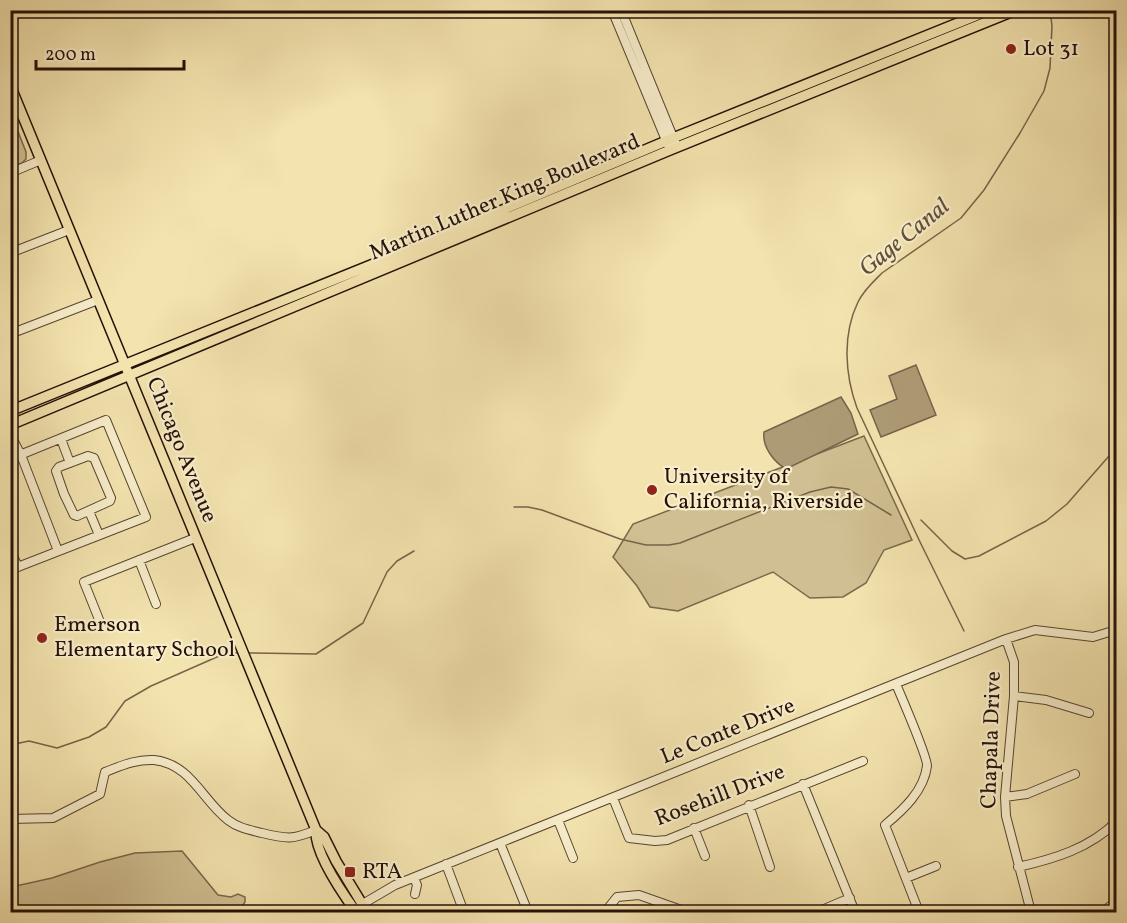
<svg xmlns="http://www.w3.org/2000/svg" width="1127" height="923" font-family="Vollkorn,serif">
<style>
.green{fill:#d0bf92;stroke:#7a684c;stroke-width:1.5}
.water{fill:#ad9b75;stroke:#776349;stroke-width:1.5}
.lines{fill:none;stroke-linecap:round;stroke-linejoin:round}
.stream{stroke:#776349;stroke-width:1.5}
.minor-casing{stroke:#584531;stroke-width:10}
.major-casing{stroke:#251007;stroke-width:12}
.minor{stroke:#f7edca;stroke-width:8}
.major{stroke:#f3e3ae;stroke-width:9}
.poi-dot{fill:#8f2418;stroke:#f7edca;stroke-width:2}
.labels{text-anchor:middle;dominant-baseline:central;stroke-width:4.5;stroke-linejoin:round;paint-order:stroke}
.poi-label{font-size:22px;fill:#251007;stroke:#f7edca;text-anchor:start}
.street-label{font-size:22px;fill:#251007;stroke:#f7edca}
.water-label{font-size:24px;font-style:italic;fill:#624f38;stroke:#f7edca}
</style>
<rect width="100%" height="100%" fill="#f3e3ae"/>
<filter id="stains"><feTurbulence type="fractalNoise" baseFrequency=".00333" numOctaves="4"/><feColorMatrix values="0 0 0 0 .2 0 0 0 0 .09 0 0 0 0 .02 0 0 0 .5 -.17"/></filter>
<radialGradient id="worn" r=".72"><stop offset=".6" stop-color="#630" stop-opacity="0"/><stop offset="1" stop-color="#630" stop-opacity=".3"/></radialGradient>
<!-- green -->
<path class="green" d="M11,114l15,38v7l-4,4 -11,4z
M864,436l48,104 -28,10 -18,33 -23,14 -33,1 -37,-26 -95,39 -28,-4 -13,-21 -24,-29 20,-33z
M182,851l36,44 13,2 7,-3 7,3v5l-5,7 1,3h-230v-25l41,-9 48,-16 35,-9z"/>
<!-- water -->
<path class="water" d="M916,365l20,50 -55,22 -11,-27 27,-11 -8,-23z
M841,397l10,16 7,21 -72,35c-12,-7 -24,-22 -22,-37z"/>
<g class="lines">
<!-- stream -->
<path class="stream" d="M514,507h14l14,3 78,29 26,6h23l11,-2 130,-51 21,-5 17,2 43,26
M921,520l31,31 13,8 14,-3 67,-35 21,-17 49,-56
M964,631l-43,-87 -64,-136c-12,-33 -15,-73 1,-106 5,-11 15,-20 24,-29l79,-55 23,-28 36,-57 24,-42 6,-23 2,-42 -2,-16
M248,653l68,1 47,-31 24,-51 10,-11 17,-10
M10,745l19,-4 28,7 32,-11 17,-10 19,-26 26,-15 75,-33h14"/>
<!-- minor casing -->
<g class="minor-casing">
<path id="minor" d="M612,10l56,135
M621,10l54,132
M10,173l31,-13
M10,253l59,-23
M10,334l88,-34
M10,434l11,21 37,96
M61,439l9,24
M88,456l6,2 17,40 -1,3 -33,15 -3,-1 -10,-21 -8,-23 3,-4z
M10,459l96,-39 40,97 -136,53
M89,511l10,24
M10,549l8,18
M139,560l17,44
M102,627l-18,-45 111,-44
M1006,639l8,23v34l-9,101 1,19 25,96
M896,684c5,12 32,74 31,82 -3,25 -24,44 -42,59l34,87
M1014,696l32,4 43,13
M803,784l52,128
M1005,797l22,-3 48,-20
M613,798l16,40 26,3 12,-1 196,-79
M749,805l21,62
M10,819l43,-1 47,-24 5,-22c16,-6 31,-13 49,-12 37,4 48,40 74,60 10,8 22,10 34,13 25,6 30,7 54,-3
M558,820l15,38
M694,828l11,28
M500,843l28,69
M446,864l16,43
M1018,867c36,-8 72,-19 98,-45
M414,878l3,7 -2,9
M906,878l30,-12
M361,905l34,-20 611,-246 29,-9 58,7 23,-7
M605,912l12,-15 22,-2 48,17
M817,912l33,-14
M1102,912l14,-10"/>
</g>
<!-- major casing -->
<g class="major-casing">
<path id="major" d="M10,85l306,745c-2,22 27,64 40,82
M10,411l388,-157 280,-118 312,-126
M10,425l660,-275 346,-140
M316,830l8,7 12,24 31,51"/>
</g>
<!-- minor -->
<use href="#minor" class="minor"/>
<!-- major -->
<use href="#major" class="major"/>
</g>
<!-- markers -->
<g class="poi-dot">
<circle cx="1011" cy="49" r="6"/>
<circle cx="652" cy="490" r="6"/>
<circle cx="42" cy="638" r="6"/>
<rect x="344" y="866" width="12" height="12" rx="3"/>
</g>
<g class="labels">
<!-- poi labels -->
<g class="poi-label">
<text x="1023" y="49">Lot 31</text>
<text x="664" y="477">University of<tspan x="664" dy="25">California, Riverside</tspan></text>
<text x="54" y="625">Emerson<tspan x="54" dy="25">Elementary School</tspan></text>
<text x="362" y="872">RTA</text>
</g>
<!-- street labels -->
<g class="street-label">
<text transform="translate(505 198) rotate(-23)">Martin Luther King Boulevard</text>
<text transform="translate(181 450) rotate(68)">Chicago Avenue</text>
<text transform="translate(728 732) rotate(-22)">Le Conte Drive</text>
<text transform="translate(992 740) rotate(-88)">Chapala Drive</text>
<text transform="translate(720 796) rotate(-21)">Rosehill Drive</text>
</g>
<!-- water labels -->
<g class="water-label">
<text transform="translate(905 238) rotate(-39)">Gage Canal</text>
</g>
</g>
<!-- margin -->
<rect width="1127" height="923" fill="none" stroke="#f3e3ae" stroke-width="36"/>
<rect x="12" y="12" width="1103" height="899" fill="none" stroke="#251007" stroke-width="3"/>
<rect x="18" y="18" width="1091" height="887" fill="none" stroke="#251007" stroke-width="1.5"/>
<!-- scale -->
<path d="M36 60v9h148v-9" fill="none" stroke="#251007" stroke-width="3"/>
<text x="45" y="60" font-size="18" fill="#251007" stroke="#f7edca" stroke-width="4.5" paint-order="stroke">200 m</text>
<rect width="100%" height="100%" filter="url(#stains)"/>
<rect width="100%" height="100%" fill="url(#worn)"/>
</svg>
